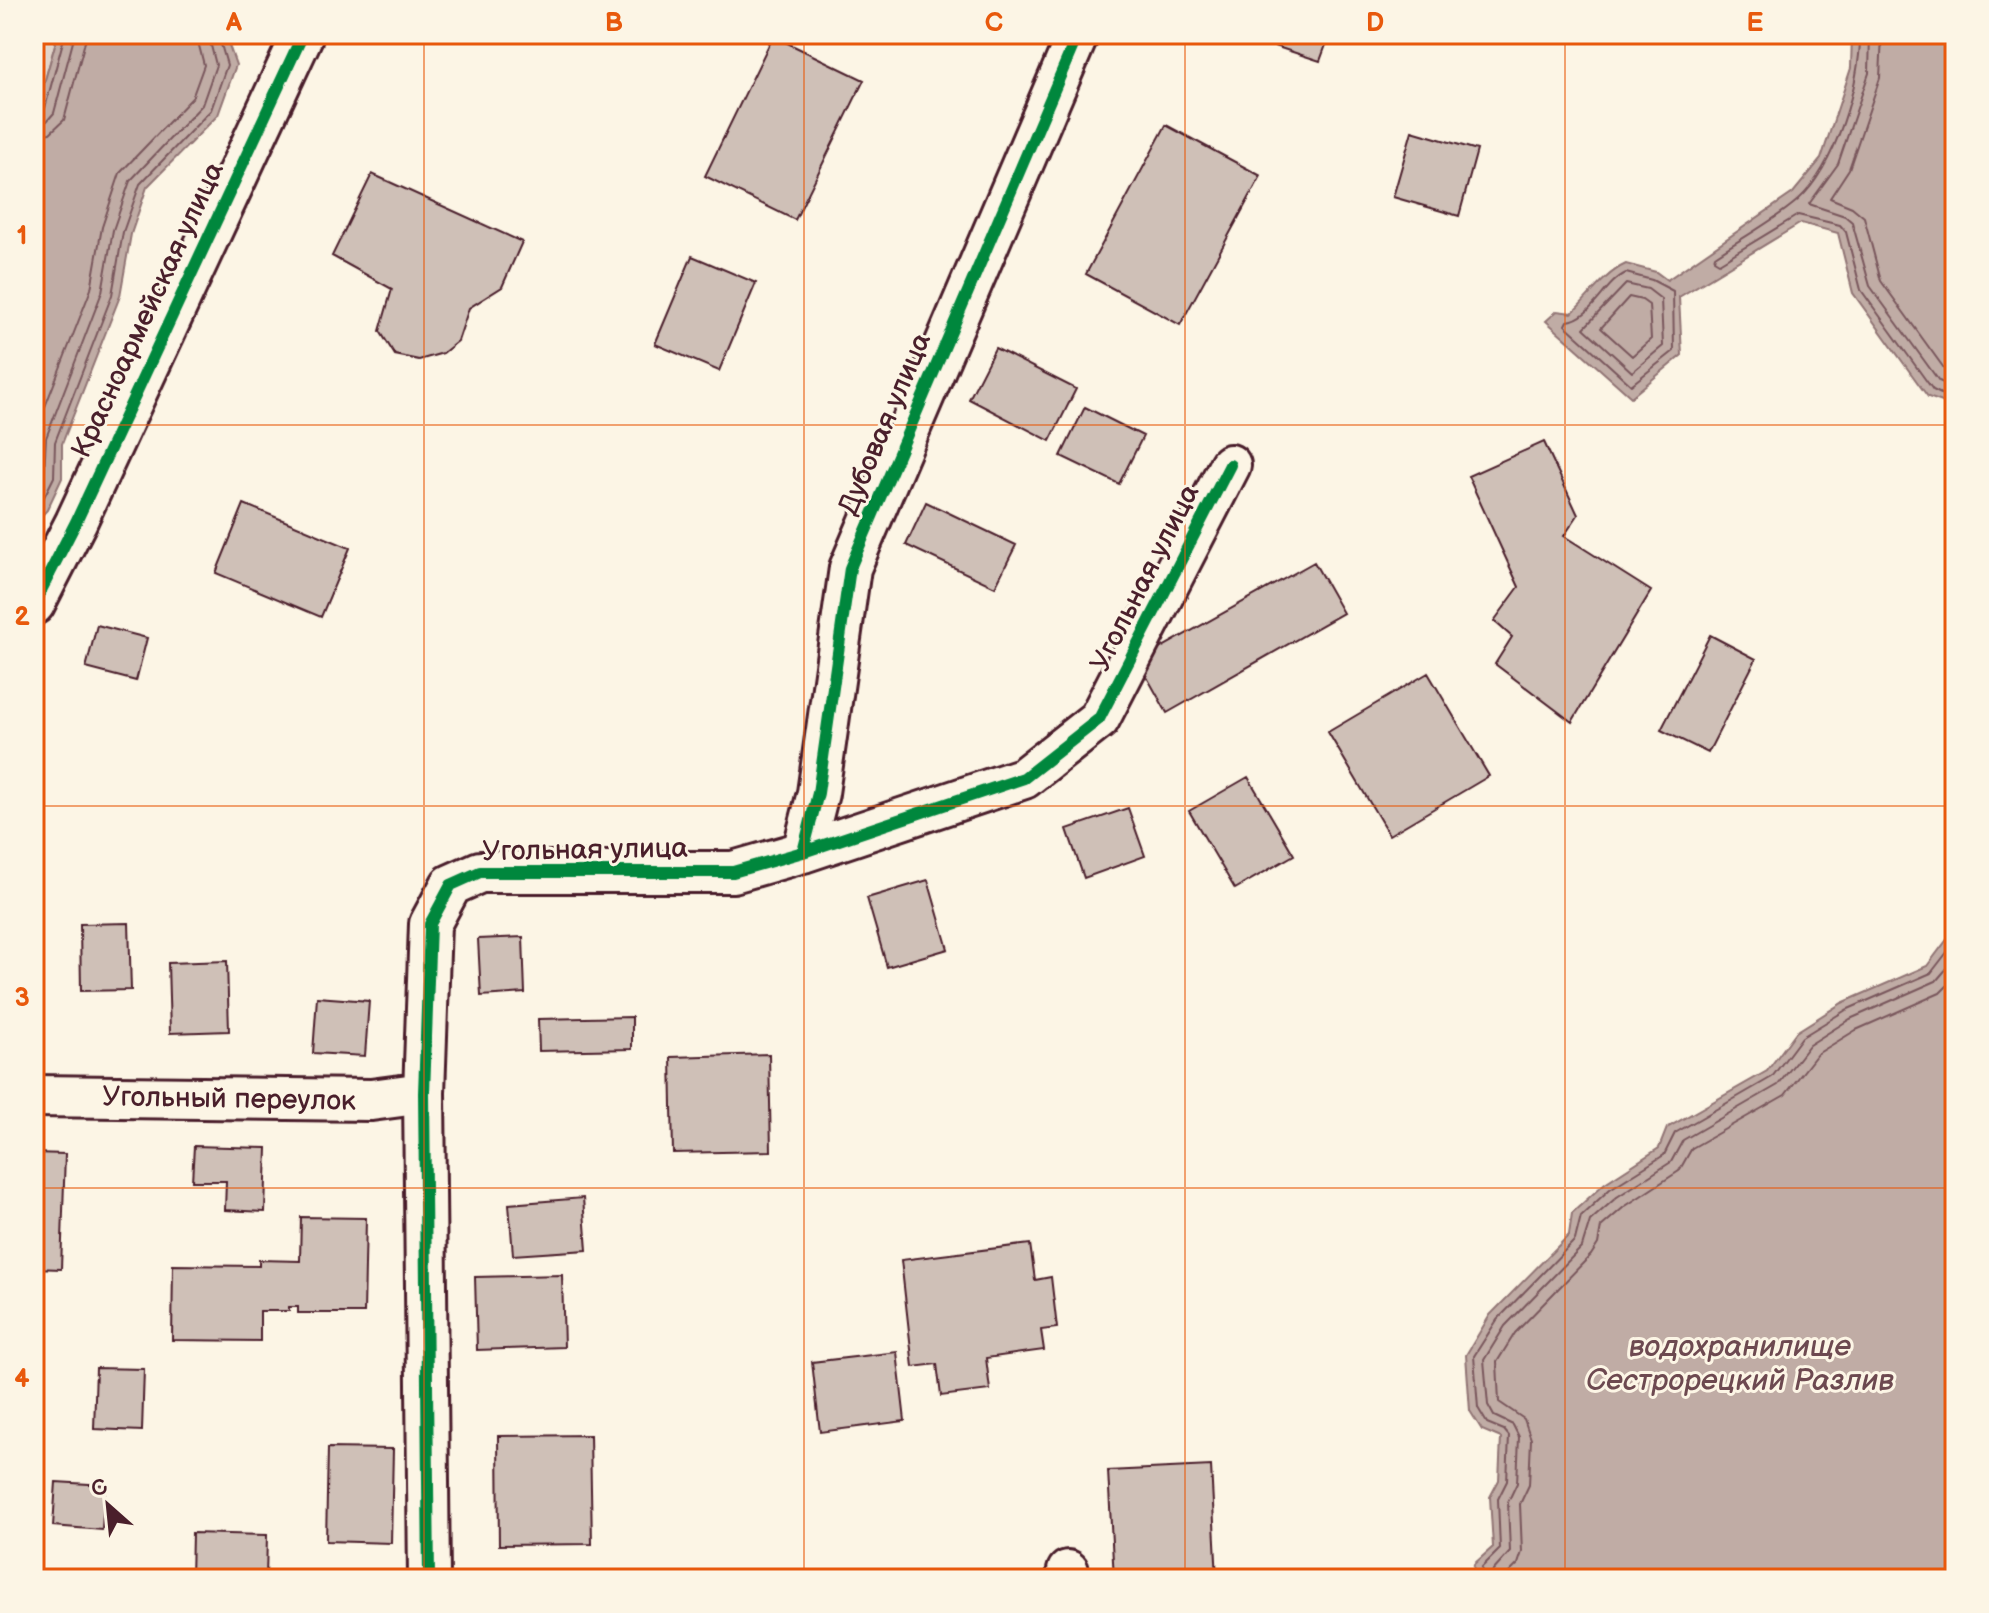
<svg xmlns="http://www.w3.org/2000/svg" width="1989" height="1613" font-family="'Balsamiq Sans',sans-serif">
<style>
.green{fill:#e2d5ca;stroke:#967a7a;stroke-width:2}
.water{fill:#c0aca5;stroke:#917474;stroke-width:2}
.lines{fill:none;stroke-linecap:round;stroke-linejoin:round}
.shore{stroke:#79575c;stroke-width:2}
.building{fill:#cfc0b7;stroke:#4a1f2b;stroke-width:2}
.minor-casing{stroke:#4a1f2b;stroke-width:46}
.minor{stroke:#fcf5e5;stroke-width:40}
.cycleway-casing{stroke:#fcf5e5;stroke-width:17}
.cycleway{stroke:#00873e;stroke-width:12}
.grid{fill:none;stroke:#e8590c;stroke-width:2;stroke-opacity:0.55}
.labels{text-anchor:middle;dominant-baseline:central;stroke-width:6;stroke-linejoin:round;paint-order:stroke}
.street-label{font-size:28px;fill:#4a1f2b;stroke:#fcf5e5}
.water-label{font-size:30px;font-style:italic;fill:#6d4950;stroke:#fcf5e5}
.neatline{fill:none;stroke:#e8590c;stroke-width:3}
.grid-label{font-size:26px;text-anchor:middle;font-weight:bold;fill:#e8590c}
</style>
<rect width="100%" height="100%" fill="#fcf5e5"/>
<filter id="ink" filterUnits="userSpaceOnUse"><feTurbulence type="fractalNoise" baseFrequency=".0125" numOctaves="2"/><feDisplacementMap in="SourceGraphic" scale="16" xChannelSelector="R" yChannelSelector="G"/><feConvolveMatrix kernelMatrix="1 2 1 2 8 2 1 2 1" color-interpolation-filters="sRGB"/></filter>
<g filter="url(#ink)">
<!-- green -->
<path class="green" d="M34,34h24l-24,85z"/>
<!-- water -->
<path class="water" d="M58,34h167l11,31 -18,50 -71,72 -16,47 -11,62 -58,148v34l-15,32 -13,14v-405z
M1852,34h103v394l-7,-24 -20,-7 -75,-104 -15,-60 -37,-10 -122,74 3,58 -51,42 -85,-76 11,-10 15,2c18,-17 32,-39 54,-49l30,8 11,8 126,-87 28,-34 30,-91z
M1955,929v650h-483l2,-15 19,-17 -3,-50 9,-17 2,-42 -19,-8 -12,-19 -4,-56 24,-40 79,-80 3,-22 33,-30 54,-35 8,-20 100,-57 29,-39 46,-29 85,-37z"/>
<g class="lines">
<!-- shore -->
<path class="shore" d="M1860,34c1,48 -25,133 -62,166 -24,21 -56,38 -83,56l-1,4 5,3 79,-48 42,10 6,7 15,58 72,100 22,11
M1870,34l-1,39 -31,91 -29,40 36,12 7,6 18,64 69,95 16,7
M1882,34l-2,44 -31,91 -19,29 22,9 12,10 17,64 65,90 9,4
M34,114l7,-1 4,-5 20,-74
M34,124l13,-3 7,-8 21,-79
M34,136l16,-3 14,-13 23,-86
M1626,273l26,7 21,11 1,60 -43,34 -66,-60 2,-4c25,-2 37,-38 59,-48z
M1626,284l22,5 13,10 2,47 -31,26 -48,-44z
M1629,297l13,3 7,5 2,34 -19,17 -31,-28z
M34,435l57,-146 11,-62 18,-54 72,-75 12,-33 -8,-31
M34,495l10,-21 2,-36 56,-146 11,-62 17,-49 72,-76 14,-40 -8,-31
M34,512l6,-7 14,-28 1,-35 57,-147 11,-63 17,-48 71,-74 16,-45 -9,-31
M1480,1579l2,-12 18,-18 -2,-50 9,-18 2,-45 -5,-6 -17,-7 -9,-15 -4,-52 23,-36 78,-80 6,-24 29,-27 54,-34 11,-22 97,-56 30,-40 44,-27 85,-37 24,-31
M1490,1579l2,-7 18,-20 -2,-50 9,-19 2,-46 -6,-12 -19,-9 -6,-11 -4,-45 21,-34 77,-79 8,-26 27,-24 54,-35 12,-22 95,-55 31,-40 41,-26 86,-38 19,-22
M1503,1579l15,-15 4,-12 -2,-48 9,-19 2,-46 -7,-20 -25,-17 -2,-40 18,-29 76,-78 7,-11 3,-17 23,-20 55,-36 13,-23 93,-53 32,-41 39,-24 84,-37 15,-15"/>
</g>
<!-- building -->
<path class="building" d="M1265,34h65l-10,27 -58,-19z
M773,36l91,44 -69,140 -90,-44z
M1166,125l95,51 -81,149 -94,-51z
M1412,131l65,19 -18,66 -66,-19z
M372,174l150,68 -20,45 -33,21 -11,33 -15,12 -24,7 -24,-5 -15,-24 12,-42 -60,-33z
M692,256l64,27 -37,88 -64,-27z
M995,348l81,41 -26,52 -81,-42z
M1085,407l58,29 -24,48 -58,-28z
M1544,442l34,73 -14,21 87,55 -79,131 -77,-58 17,-27 -18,-16 25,-34 -51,-111z
M926,502l90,43 -21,42 -89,-42z
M244,504l106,44 -29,69 -105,-44z
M1314,562l29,51 -176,100 -29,-52z
M97,625l50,13 -11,43 -50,-13z
M1710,635l46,24 -48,94 -47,-23z
M1428,673l61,103 -100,59 -61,-103z
M1248,777l46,78 -59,34 -46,-78z
M1128,808l17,48 -61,22 -17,-49z
M928,880l20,69 -61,18 -20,-69z
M129,923l2,67 -50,1 -1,-67z
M523,937l2,56 -44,3 -3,-57z
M227,961l2,70 -59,2 -2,-70z
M317,997l52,4 -4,55 -52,-3z
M632,1017v32l-93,2 -1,-32z
M769,1054l2,97 -98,2 -2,-96z
M194,1146l73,2 -2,64 -40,-2 1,-29h-34z
M34,1153l31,1 -4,115 -27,-1z
M583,1198l4,52 -74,5 -4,-51z
M301,1217l65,1 -2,95h-66v-6h-9v4h-29v30l-88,-1 1,-75 86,1v-6l41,1z
M1030,1244l5,36 16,-3 6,51 -16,2 3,20 -58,8 4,32 -49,6 -4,-32 -24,3 -12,-107z
M562,1275l2,72 -87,3 -2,-73z
M897,1352l8,69 -85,11 -8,-70z
M96,1368l48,1 -2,62 -48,-2z
M590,1435l2,109 -93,1 -1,-109z
M328,1448l65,1 -2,94 -65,-2z
M1211,1466l6,113h-103l-6,-108z
M56,1482l49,3 -3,45 -49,-4z
M192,1533l75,2 -1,44h-75z"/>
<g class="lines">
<!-- minor casing -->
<g class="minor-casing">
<path id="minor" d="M34,604l42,-82 227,-488
M803,852l15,-59 32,-225 228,-534
M34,1096l337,4 53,-7
M1068,1571v8
M429,1579l-5,-486 6,-169 21,-39 29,-13h253l70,-20 221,-74 75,-59 131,-254"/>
</g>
<!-- minor -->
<use href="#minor" class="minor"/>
<!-- cycleway casing -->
<g class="cycleway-casing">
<path id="cycleway" d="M34,604l42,-82 227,-488
M803,852l15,-59 32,-225 228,-534
M429,1579l-5,-486 6,-169 21,-39 29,-13h253l70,-20 221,-74 75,-59 131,-254"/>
</g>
<!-- cycleway -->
<use href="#cycleway" class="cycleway"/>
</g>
</g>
<!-- grid -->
<path class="grid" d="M424,34v1545M804,34v1545M1185,34v1545M1565,34v1545M34,425h1921M34,806h1921M34,1188h1921"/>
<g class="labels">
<!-- street labels -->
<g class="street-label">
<text transform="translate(148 310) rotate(-65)">Красноармейская улица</text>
<text transform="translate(885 424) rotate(-67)">Дубовая улица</text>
<text transform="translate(1145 578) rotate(-63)">Угольная улица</text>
<text transform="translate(585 850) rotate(-1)">Угольная улица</text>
<text transform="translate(229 1099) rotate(1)">Угольный переулок</text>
</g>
<!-- water labels -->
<g class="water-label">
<text x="1740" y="1347">водохранилище<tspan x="1740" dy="34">Сестрорецкий Разлив</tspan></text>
</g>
</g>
<!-- margin -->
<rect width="1989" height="1613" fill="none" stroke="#fcf5e5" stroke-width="88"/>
<!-- north arrow -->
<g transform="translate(108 1505) rotate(333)" stroke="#fcf5e5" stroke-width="6" paint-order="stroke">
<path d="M0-6L14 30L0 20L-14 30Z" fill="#4a1f2b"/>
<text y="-12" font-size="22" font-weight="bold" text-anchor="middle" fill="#4a1f2b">С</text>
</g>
<rect x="44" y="44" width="1901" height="1525" class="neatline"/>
<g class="grid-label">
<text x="234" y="31">A</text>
<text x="614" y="31">B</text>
<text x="994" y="31">C</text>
<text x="1375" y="31">D</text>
<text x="1755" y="31">E</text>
<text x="22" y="244">1</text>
<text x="22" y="625">2</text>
<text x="22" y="1006">3</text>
<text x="22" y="1387">4</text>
</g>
</svg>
